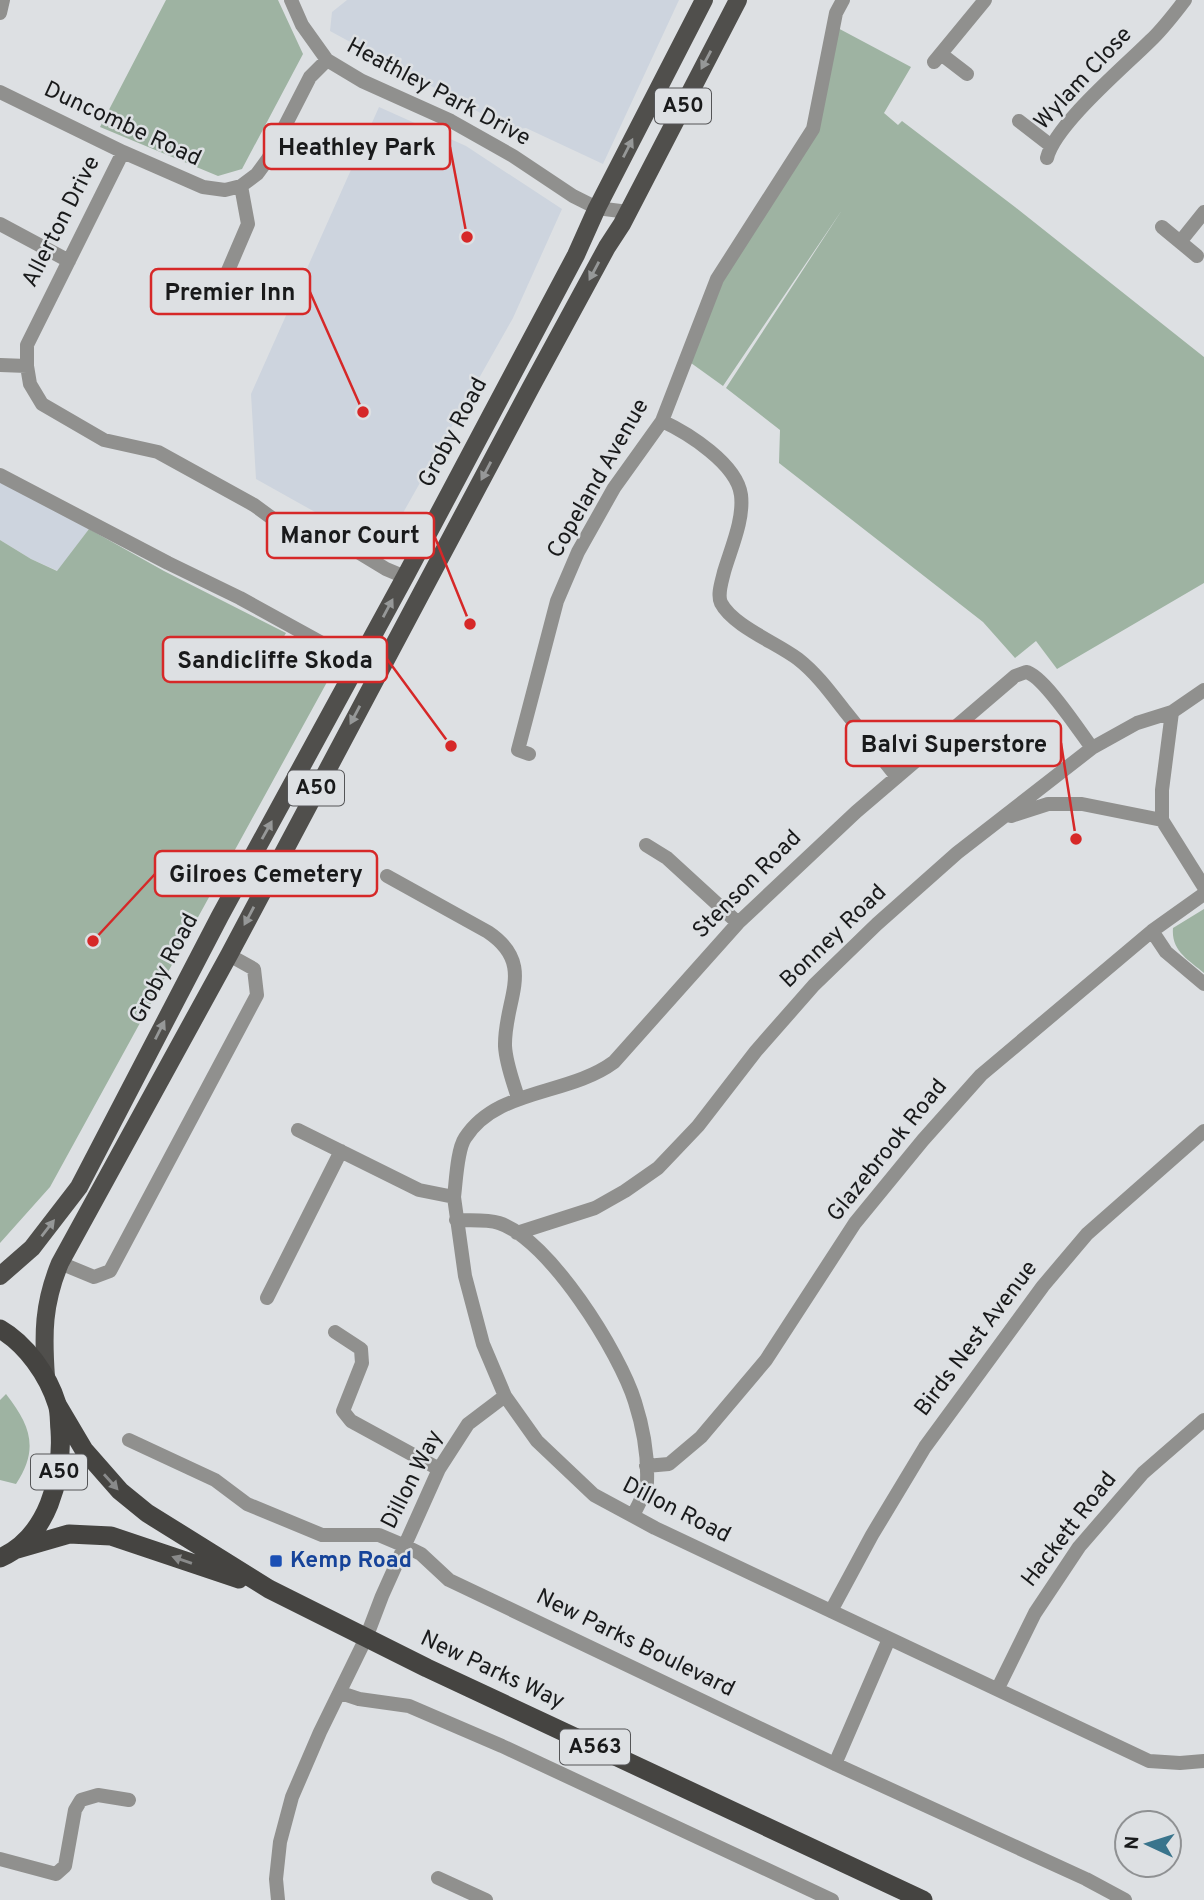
<svg xmlns="http://www.w3.org/2000/svg" width="1204" height="1900" font-family="Overpass,sans-serif">
<style>
.built{fill:#cdd4de}
.green{fill:#9eb3a2}
.lines{fill:none;stroke-linecap:round;stroke-linejoin:round}
.minor{stroke:#90908e;stroke-width:14}
.primary{stroke:#504f4c;stroke-width:18}
.trunk{stroke:#454441;stroke-width:19}
.oneway{fill:#969898}
.oneway2{fill:#898a8a}
.transit-dot{fill:#1a4fb4;stroke:#dde0e3;stroke-width:2.5}
.labels{text-anchor:middle;dominant-baseline:central;stroke-width:5;stroke-linejoin:round;paint-order:stroke}
.shield{fill:#dde0e3;stroke:#545557;stroke-width:2}
.shield-label{font-size:21px;font-weight:bold;fill:#191a1b}
.street-label{font-size:23px;fill:#191a1b;stroke:#dde0e3}
.transit-label{font-size:23px;font-weight:bold;fill:#164399;stroke:#dde0e3;text-anchor:start}
.leader{fill:none;stroke:#d62828;stroke-width:2.5}
.callout-dot{fill:#d62828;stroke:#dde0e3;stroke-width:2.5}
.callout{fill:#dde0e3;stroke:#d62828;stroke-width:2.5}
.callout-label{font-size:24px;text-anchor:middle;font-weight:bold;fill:#191a1b}
</style>
<rect width="100%" height="100%" fill="#dde0e3"/>
<!-- built -->
<path class="built" d="M347,0h332l-76,164 -77,-36 -14,2 -182,-99 2,-19z
M379,107l87,39 96,63 -49,109 -127,225 -12,2 -118,-66 -5,-85z
M0,483l10,3 79,43 -31,42 -27,-12 -31,-19z"/>
<!-- green -->
<path class="green" d="M166,0h112l25,54 -61,115 -24,7 -118,-49z
M834,26l77,41 -27,46 14,12 4,-4 113,86 189,150v226l-147,86 -21,-28 -21,17 -32,-36 -204,-159 1,-33 -54,-42 116,-178 -119,176 -32,-23 18,-67 102,-164z
M89,529l75,42 122,62 -8,14 48,18 -4,11 10,-3 -282,514 -50,56v-703l31,19 26,12z
M1204,909v64c-15,-13 -33,-22 -31,-45z
M6,1394c25,32 33,55 10,90l-16,-4v-80z"/>
<g class="lines">
<!-- minor -->
<path class="minor" d="M291,0l11,25 25,35 35,21 89,40 62,35 60,40 24,12 31,4
M0,13l3,-13
M941,54l26,20
M934,62l51,-62
M0,92l123,60 80,35 22,3 16,-4 16,-12 11,-15 42,-82 17,-17
M1019,121l31,24
M123,152l-96,193v21l3,18 12,20 62,36 54,12 96,53 48,35 56,12 28,17 19,8
M1047,158c8,-33 77,-91 103,-117 13,-12 24,-27 35,-41
M0,224l69,37
M1162,227l35,29
M1180,242l24,-30
M215,301l33,-77 -7,-38
M0,365l27,1
M662,421c26,12 75,43 79,74 3,25 -10,53 -17,77 -2,9 -7,22 -3,31 12,23 56,40 77,56 18,14 32,33 46,51 18,22 35,45 53,67
M0,475l168,88 72,35 118,65
M529,754l-11,-4 39,-149 21,-49 36,-64 48,-67 55,-142 96,-150 23,-116 7,-13
M1011,816l37,-12h34l80,16 42,67
M1162,820v-30l10,-78
M646,845l21,13 71,65
M387,876l101,56c49,33 16,67 17,114 1,18 8,35 13,52
M1152,931l14,21 38,32
M298,1130l121,60 35,7 11,79 18,68 22,52 32,45 57,54 61,33 494,233 31,2 24,-2
M454,1197c2,-15 3,-47 11,-59 32,-50 103,-42 149,-76l124,-139 118,-111 159,-136 11,-4c17,3 54,60 66,76
M456,1220c14,1 30,-1 43,3 50,16 121,130 136,179 8,25 13,54 12,80 -1,11 -10,24 -14,34
M517,1233l78,-25 30,-17 33,-23 40,-42 58,-75 58,-66 63,-61 80,-71 135,-105 45,-25 35,-11 32,-22
M60,1263l34,14 16,-6 147,-276 -3,-26 -25,-14
M267,1298l74,-147
M335,1332l26,17 1,14 -19,48 8,10 88,48
M129,1440l86,40 32,24 75,31h57l26,11 16,8 28,26 386,184 251,115 39,21
M646,1466l23,-2 32,-27 65,-77 89,-137 68,-83 58,-65 171,-144 52,-37
M831,1611l41,-76 53,-88 118,-161 44,-52 117,-103
M998,1688l37,-75 44,-66 64,-74 61,-53
M341,1693l18,6 50,7 93,40 330,154
M835,1764l54,-125
M0,1859l56,15 9,-8 10,-56 6,-10 17,-5 31,5
M438,1878l48,22
M278,1900l-2,-21 4,-37 12,-45 28,-65 46,-94 16,-42 57,-127 29,-45 37,-28"/>
<!-- primary -->
<path class="primary" d="M0,1276l32,-28 47,-61 141,-271 185,-339 171,-322 21,-47 107,-208
M46,1377c-3,-43 -3,-73 14,-114l169,-308 302,-568 76,-140 15,-23 116,-224"/>
<!-- trunk -->
<path class="trunk" d="M0,1329c26,15 48,46 57,75 3,8 2,18 3,26 3,48 -12,107 -60,128
M58,1406l26,44 36,41 27,22 122,76 158,79 496,232
M17,1549l52,-15 42,2 128,43"/>
</g>
<!-- one-way arrows -->
<defs><path id="oneway-solid" d="M-6-.8H1V-3.2L6.5 0L1 3.2V.8H-6Z" transform="scale(1.75)"/></defs>
<g class="oneway">
<use href="#oneway-solid" transform="translate(706 60) rotate(118)"/>
<use href="#oneway-solid" transform="translate(628 148) rotate(-63)"/>
<use href="#oneway-solid" transform="translate(594 271) rotate(118)"/>
<use href="#oneway-solid" transform="translate(486 471) rotate(118)"/>
<use href="#oneway-solid" transform="translate(388 608) rotate(-62)"/>
<use href="#oneway-solid" transform="translate(355 715) rotate(118)"/>
<use href="#oneway-solid" transform="translate(267 830) rotate(-61)"/>
<use href="#oneway-solid" transform="translate(249 916) rotate(118)"/>
<use href="#oneway-solid" transform="translate(160 1030) rotate(-63)"/>
<use href="#oneway-solid" transform="translate(48 1228) rotate(-52)"/>
</g>
<g class="oneway2">
<use href="#oneway-solid" transform="translate(111 1482) rotate(48)"/>
<use href="#oneway-solid" transform="translate(182 1560) rotate(-161)"/>
</g>
<!-- markers -->
<rect class="transit-dot" x="269" y="1554" width="14" height="14" rx="3.5"/>
<g class="labels">
<!-- shield labels -->
<g class="shield">
<rect x="655" y="88.5" width="56" height="35" rx="5"/>
<rect x="288" y="770.5" width="56" height="35" rx="5"/>
<rect x="31" y="1454.5" width="56" height="35" rx="5"/>
<rect x="560" y="1729.5" width="70" height="35" rx="5"/>
</g>
<g class="shield-label">
<text x="683" y="106">A50</text>
<text x="316" y="788">A50</text>
<text x="59" y="1472">A50</text>
<text x="595" y="1747">A563</text>
</g>
<!-- street labels -->
<g class="street-label">
<text transform="translate(1084 79) rotate(-47)">Wylam Close</text>
<text transform="translate(438 93) rotate(28)">Heathley Park Drive</text>
<text transform="translate(122 125) rotate(25)">Duncombe Road</text>
<text transform="translate(62 222) rotate(-63)">Allerton Drive</text>
<text transform="translate(454 433) rotate(-62)">Groby Road</text>
<text transform="translate(599 479) rotate(-60)">Copeland Avenue</text>
<text transform="translate(748 885) rotate(-45)">Stenson Road</text>
<text transform="translate(834 937) rotate(-44)">Bonney Road</text>
<text transform="translate(165 969) rotate(-62)">Groby Road</text>
<text transform="translate(888 1151) rotate(-51)">Glazebrook Road</text>
<text transform="translate(977 1339) rotate(-53)">Birds Nest Avenue</text>
<text transform="translate(413 1480) rotate(-63)">Dillon Way</text>
<text transform="translate(676 1511) rotate(27)">Dillon Road</text>
<text transform="translate(1070 1530) rotate(-52)">Hackett Road</text>
<text transform="translate(635 1644) rotate(26)">New Parks Boulevard</text>
<text transform="translate(492 1671) rotate(25)">New Parks Way</text>
</g>
<!-- transit labels -->
<g class="transit-label">
<text x="290" y="1561">Kemp Road</text>
</g>
</g>
<!-- callouts -->
<path class="leader" d="M467 237L450 147M363 412L310 292M470 624L434 535M451 746L387 659M1076 839L1061 743M93 941L155 874"/>
<g class="callout-dot">
<circle cx="467" cy="237" r="7"/>
<circle cx="363" cy="412" r="7"/>
<circle cx="470" cy="624" r="7"/>
<circle cx="451" cy="746" r="7"/>
<circle cx="1076" cy="839" r="7"/>
<circle cx="93" cy="941" r="7"/>
</g>
<g class="callout">
<rect x="264" y="124" width="186" height="45" rx="7"/>
<rect x="151" y="269" width="159" height="45" rx="7"/>
<rect x="267" y="513" width="167" height="45" rx="7"/>
<rect x="163" y="637" width="224" height="45" rx="7"/>
<rect x="846" y="721" width="215" height="45" rx="7"/>
<rect x="155" y="851" width="222" height="45" rx="7"/>
</g>
<g class="callout-label">
<text x="357" y="155">Heathley Park</text>
<text x="230" y="300">Premier Inn</text>
<text x="350" y="543">Manor Court</text>
<text x="275" y="668">Sandicliffe Skoda</text>
<text x="954" y="752">Balvi Superstore</text>
<text x="266" y="882">Gilroes Cemetery</text>
</g>
<!-- north arrow -->
<g transform="translate(1148 1844) rotate(274)"><circle r="33" fill="#dde0e3" stroke="#8f9193" stroke-width="2"/>
<path d="M0-5L12 26L0 18L-12 26Z" fill="#39748c"/>
<text y="-10" font-size="19" font-weight="bold" text-anchor="middle" fill="#191a1b">N</text>
</g>
</svg>
